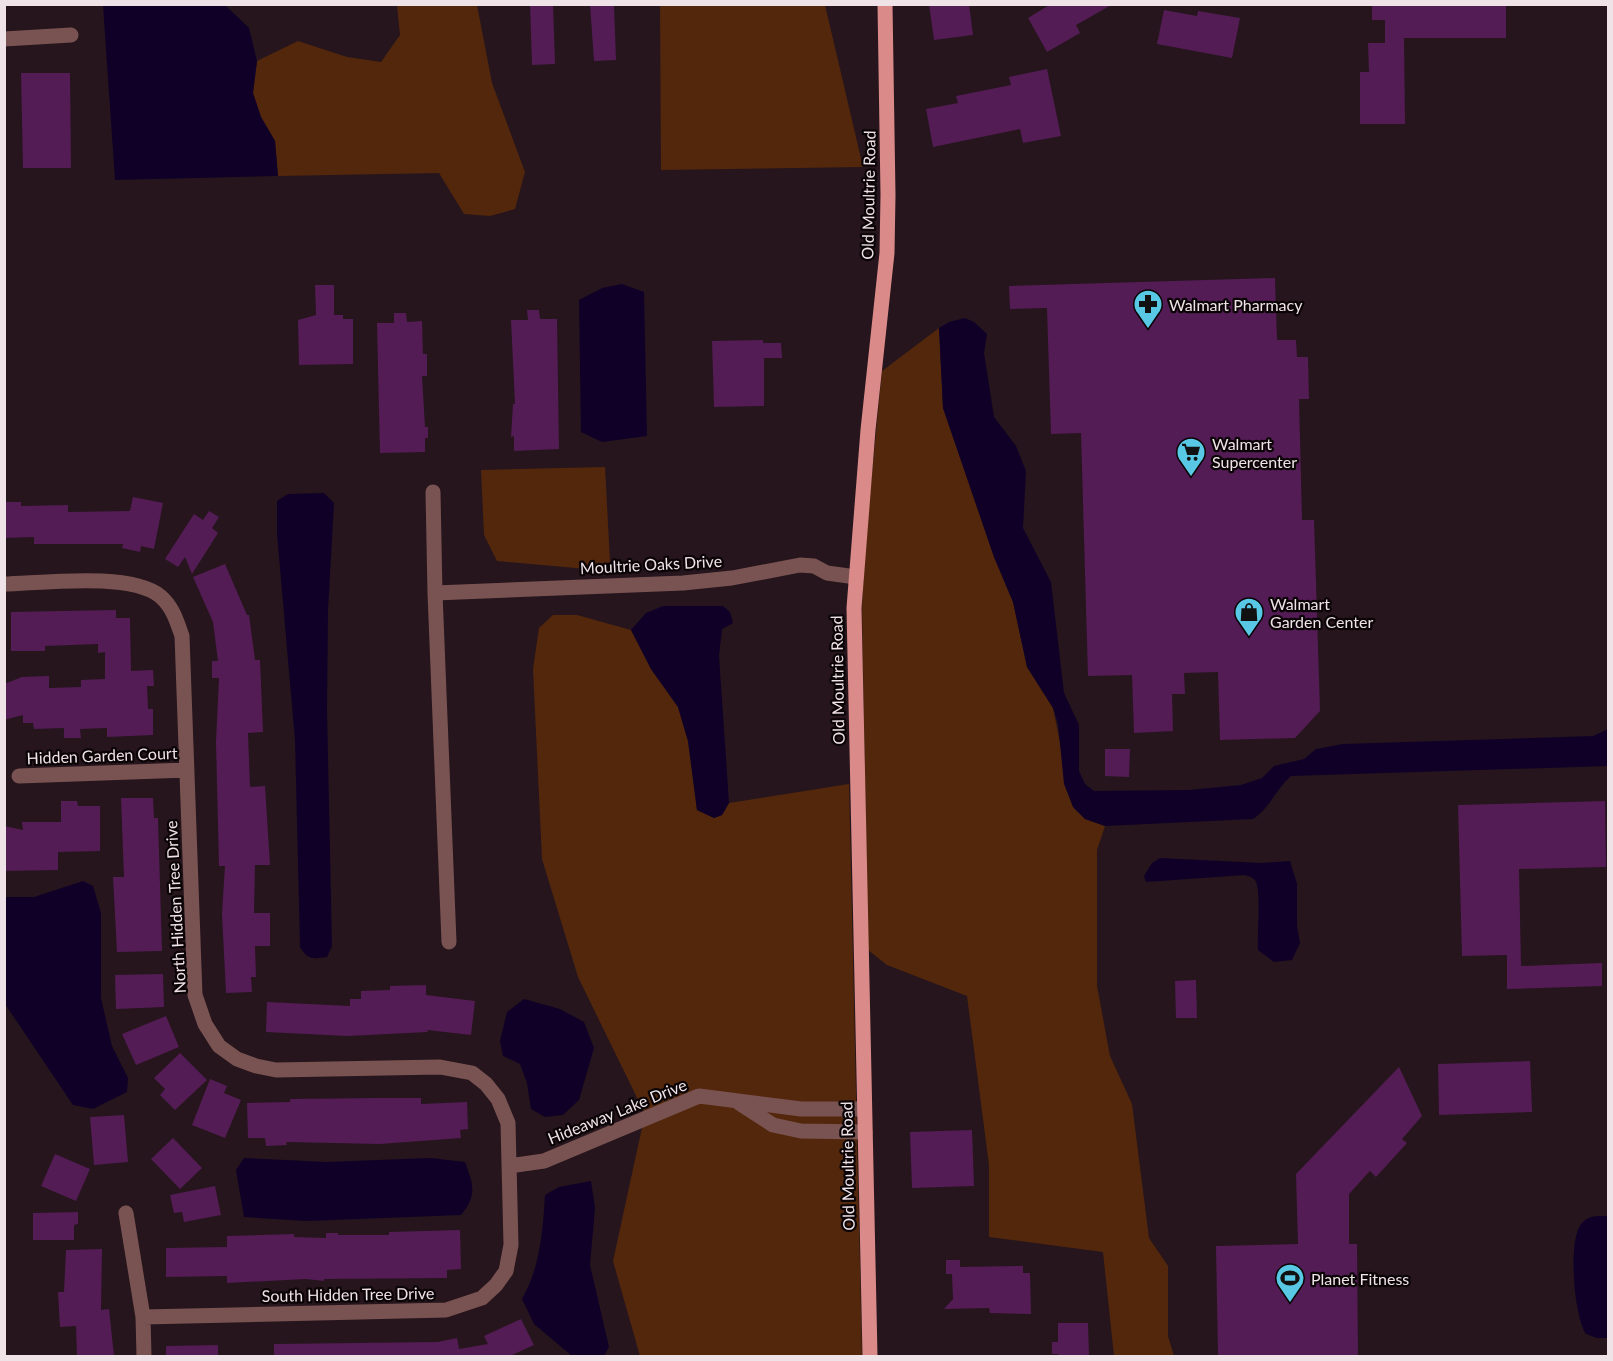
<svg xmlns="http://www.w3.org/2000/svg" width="1613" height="1361" font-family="Lato,sans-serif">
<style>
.green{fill:#53270c}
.water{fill:#100028}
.building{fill:#531c55}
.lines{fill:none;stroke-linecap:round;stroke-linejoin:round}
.minor{stroke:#795352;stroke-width:15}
.major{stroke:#da8b89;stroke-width:15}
.labels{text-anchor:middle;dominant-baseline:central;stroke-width:4.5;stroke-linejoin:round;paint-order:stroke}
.street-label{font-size:16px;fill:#f0e3e8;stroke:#0a0406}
.poi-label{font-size:16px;fill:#f0e3e8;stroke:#0a0406;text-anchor:start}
</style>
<rect width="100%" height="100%" fill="#26151c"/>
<!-- green -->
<path class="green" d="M397,5h80l15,78 33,89 -10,37 -25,7 -26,-2 -25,-41 -161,3 -3,-35 -14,-24 -8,-24 4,-32 41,-20 49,16 34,5 19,-27z
M660,5h165l38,162 -202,3z
M939,328l4,80 51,149 19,45 14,65 26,41 20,99 12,12 20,7 -8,24v136l13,70 22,48 17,134 19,28v70l6,20h-60l-11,-104 -114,-15v-72l-22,-169 -80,-31 -19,-15 -6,-341 3,-64 17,-174z
M605,467l5,95 -12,8 -101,-9 -13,-26 -3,-65z
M553,615h24l54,15 20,39 27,38 10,34 9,69 17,8 8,-3 7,-12 120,-19 13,572h-222l-27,-95 32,-147 -67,-137 -36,-118 -9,-190 6,-41z"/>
<!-- water -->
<path class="water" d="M103,5h122l24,23 8,33 -4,32 8,24 14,24 3,35 -163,4z
M622,284l22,8 3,144 -45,6 -21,-10 -2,-132 23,-12z
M965,318l9,4 13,12 -3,19 10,64 22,29 10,25 -3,57 28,54 13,111 15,32v46l6,13 9,7 95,-1 52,-5 21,-7 12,-12 30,-7 12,-10 27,-5 250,-8 15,-7v37l-317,10c-15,13 -21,32 -38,43l-148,7 -20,-7 -12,-12 -9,-23 -6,-60 -5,-16 -26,-41 -14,-65 -19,-45 -51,-149 -4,-80 10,-6z
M324,493l10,10 -6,108 -1,98 5,237 -5,11c-14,2 -19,3 -27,-10l-5,-207 -18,-206v-33l11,-7z
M663,606h60l7,6 3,11 -11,6 -3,27 10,147 -7,12 -8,3 -17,-8 -9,-69 -10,-34 -27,-38 -20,-39 15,-17z
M1160,858l101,5 29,-2 7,23v42l3,17 -8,17 -18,2 -16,-12c-1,-14 3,-58 -2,-68 -2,-5 -8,-6 -12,-7l-98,7 -2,-6 8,-13z
M83,881l10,5 8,27v85l11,48 16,32 -1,14 -34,17 -20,-4 -68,-101v-107h29z
M524,999l36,10 24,13 10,26 -15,52 -16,15 -18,2 -14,-8 -4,-26 -7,-19 -17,-8 -3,-15 7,-29z
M244,1158l82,4 105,-4 34,4c8,22 13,33 -4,53l-154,6 -63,-4 -8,-47z
M591,1181l4,27 -5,57 19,82 -5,9h-32l-38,-32 -12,-25c18,-31 21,-69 23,-104l14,-8z
M1608,1216v122h-11l-11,-4c-12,-18 -19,-95 -4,-111 6,-8 17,-7 26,-7z"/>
<!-- building -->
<path class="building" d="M530,4h23l2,60 -23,1z
M590,4h24l2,56 -22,1z
M929,4h40l4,31 -39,5z
M1051,4h62l-37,21 4,8 -33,19 -19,-34z
M1372,4h134v34h-102l1,86h-45v-52h9l-1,-29h17v-23h-13z
M1164,10l33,6 1,-5 42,7 -8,40 -75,-14z
M1047,69l14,67 -38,7 -3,-14 -87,18 -7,-38 32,-6 -2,-7 55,-11 -2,-8z
M21,73h49l1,95h-48z
M1275,278l2,62h19l1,17h11l1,42h-10l3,121h12l6,191 -25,27 -75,2 -2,-68 -34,1 1,21h-13l1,37 -39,2 -2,-58 -44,1 -7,-243 -30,1 -4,-126 -37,1 -1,-23z
M315,285h19v30h9v4h10v45l-54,1 -1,-45 18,-5z
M527,310h12l1,9h17l2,130 -45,2v-15l-3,1 2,-33h2l-4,-84h17z
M394,313h12l1,9 15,-1 1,33h4v22h-5l3,51h3v11h-3v14l-45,1 -3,-130h17z
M763,340v3h18l1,15h-18v48l-50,1 -2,-66z
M133,497l30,6 -9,46 -13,-3 -1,6 -18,-4 1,-4h-89v-7l-30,1v-36h17v4l47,-1v7l62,-1z
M209,511l10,6 -7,11 6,5 -26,41 -7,-17 -7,10 -13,-8 29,-45 9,6z
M225,564l22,51h2l6,45h5l3,72 -15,1 2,54 15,-1 5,79h-15l-1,48h16v33h-15l1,31h-5l1,15 -26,1 -4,-79 3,-48h-6l-3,-124 3,-64h-7v-17h6l-5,-39 -20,-45z
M116,610v8h14l1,53 22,-1 1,16h-7l1,23h5v26l-46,2v-9l-27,1 1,9h-17v-10l-30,1 -1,-6h-10v-8l-19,5v-36l18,-7 27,-1v12l32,-1v-7l24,-1v-27l-7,1v-9l-53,2v5h-34v-39z
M1105,749h25l-1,28 -24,-1z
M121,798h32l1,20h4l4,133 -45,1 -4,-75h11z
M61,801h16l1,5h22v45l-42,1v18l-54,1v-45l19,4 -1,-8h39z
M1605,801l1,66 -87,2 2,97 81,-3v23l-95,3v-34l-45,1 -4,-151z
M163,974l1,33 -48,2 -1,-34z
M1196,980l1,38h-21l-1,-37z
M426,985v10l49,6 -4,34 -44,-5 1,2 -81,4 -81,-4 1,-30 83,4v-7h11v-8l29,-1v-4z
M166,1016l13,31 -43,18 -14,-31z
M180,1053l27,27 -32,30 -15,-15 5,-6 -11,-11z
M1530,1061l2,51 -93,3 -1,-51z
M1399,1067l23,49 -20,23 5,4 -31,34 -6,-6 -21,23v50h8l1,112h-140l-2,-110 82,-2 -2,-70z
M210,1079l17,7 -3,7 17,7 -16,38 -33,-13z
M379,1098h42v6l46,-2 1,27 -8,1 1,8 -81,6 -94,-2 1,3 -21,1 -1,-8h-17l-1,-35 43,-1v-3z
M124,1115l4,47 -34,3 -4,-48z
M972,1130l2,56 -62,2 -2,-56z
M173,1138l29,30 -22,21 -29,-30z
M55,1154l35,15 -14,32 -35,-15z
M215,1186l6,29 -37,7 -2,-10 -8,1 -4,-18z
M78,1212v12l-4,1v15h-41v-27z
M460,1230l1,39 -14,1v8l-123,1v2l-18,-2 -79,4v-7l-61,1v-29l61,-1v-11l67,-2v3l32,1v-5h12v2h51v-3z
M102,1249l-1,61 8,-1 5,47h-37l-1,-30 -16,1 -2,-35h6l2,-42z
M946,1260h14v7l63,-1v7h7l1,41 -41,-1 -1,-5 -45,1 9,-10 -1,-25h-6z
M521,1319l13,26 -24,11h-236v-12l164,-2 19,-4 2,11 29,-5 -4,-8z
M1058,1323h30l1,33h-31v-2h-6v-12h6z
M218,1345v11h-52v-10z"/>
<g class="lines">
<!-- minor -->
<path class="minor" d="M4,39l67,-4
M433,492l2,101
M4,584c39,-1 126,-12 156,12 13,11 17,26 22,40l13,359 10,29 14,22 18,13 19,7 20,4 164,-3 32,6 14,11 12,15 10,24 3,122 -5,26 -10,14 -14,13 -36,12 -303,7
M19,776l168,-6
M449,942l-14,-349 248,-10 49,-5 68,-13 14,1 13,7 29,4
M739,1103l34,22 28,6 64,1
M509,1166l35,-5 155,-65 102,13h63
M126,1213l17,104 1,39"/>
<!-- major -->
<path class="major" d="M870,1356l-16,-748 14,-178 19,-177 1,-58 -3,-191"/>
</g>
<!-- icons -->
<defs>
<g id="pharmacy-pin" transform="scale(1.5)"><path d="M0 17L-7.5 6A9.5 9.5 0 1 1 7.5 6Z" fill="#58c8e4" stroke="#0a0406"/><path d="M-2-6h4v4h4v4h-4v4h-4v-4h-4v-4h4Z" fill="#111"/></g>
<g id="supermarket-pin" transform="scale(1.5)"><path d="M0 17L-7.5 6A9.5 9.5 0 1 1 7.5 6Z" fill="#58c8e4" stroke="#0a0406"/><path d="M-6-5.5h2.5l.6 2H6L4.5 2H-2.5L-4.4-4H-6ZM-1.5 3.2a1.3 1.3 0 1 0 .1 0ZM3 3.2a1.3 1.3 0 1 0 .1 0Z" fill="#111"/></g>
<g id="shop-pin" transform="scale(1.5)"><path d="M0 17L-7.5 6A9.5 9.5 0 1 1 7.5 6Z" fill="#58c8e4" stroke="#0a0406"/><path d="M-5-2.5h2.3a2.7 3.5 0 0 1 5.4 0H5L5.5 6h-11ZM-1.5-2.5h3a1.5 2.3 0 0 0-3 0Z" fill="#111"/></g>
<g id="stadium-pin" transform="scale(1.5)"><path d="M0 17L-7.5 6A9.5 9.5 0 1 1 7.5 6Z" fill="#58c8e4" stroke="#0a0406"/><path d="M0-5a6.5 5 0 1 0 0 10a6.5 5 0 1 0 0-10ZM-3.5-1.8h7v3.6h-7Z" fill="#111"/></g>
</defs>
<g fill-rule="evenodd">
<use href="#pharmacy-pin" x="1148" y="304"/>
<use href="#supermarket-pin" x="1191" y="452"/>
<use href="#shop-pin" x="1249" y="612"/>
<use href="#stadium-pin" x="1290" y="1278"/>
</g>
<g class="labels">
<!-- street labels -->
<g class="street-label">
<text transform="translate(868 195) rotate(-89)">Old Moultrie Road</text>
<text transform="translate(651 564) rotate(-3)">Moultrie Oaks Drive</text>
<text transform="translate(837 680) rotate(-91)">Old Moultrie Road</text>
<text transform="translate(102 755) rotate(-2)">Hidden Garden Court</text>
<text transform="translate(175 907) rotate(-93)">North Hidden Tree Drive</text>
<text transform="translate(617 1111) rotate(-22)">Hideaway Lake Drive</text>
<text transform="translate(847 1166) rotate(-91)">Old Moultrie Road</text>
<text transform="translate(348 1294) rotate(-1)">South Hidden Tree Drive</text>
</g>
<!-- poi labels -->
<g class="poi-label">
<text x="1169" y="304">Walmart Pharmacy</text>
<text x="1212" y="443">Walmart<tspan x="1212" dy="18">Supercenter</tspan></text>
<text x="1270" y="603">Walmart<tspan x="1270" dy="18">Garden Center</tspan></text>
<text x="1311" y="1278">Planet Fitness</text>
</g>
</g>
<!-- border -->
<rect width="1613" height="1361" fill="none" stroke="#f0e3e8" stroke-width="12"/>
</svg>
